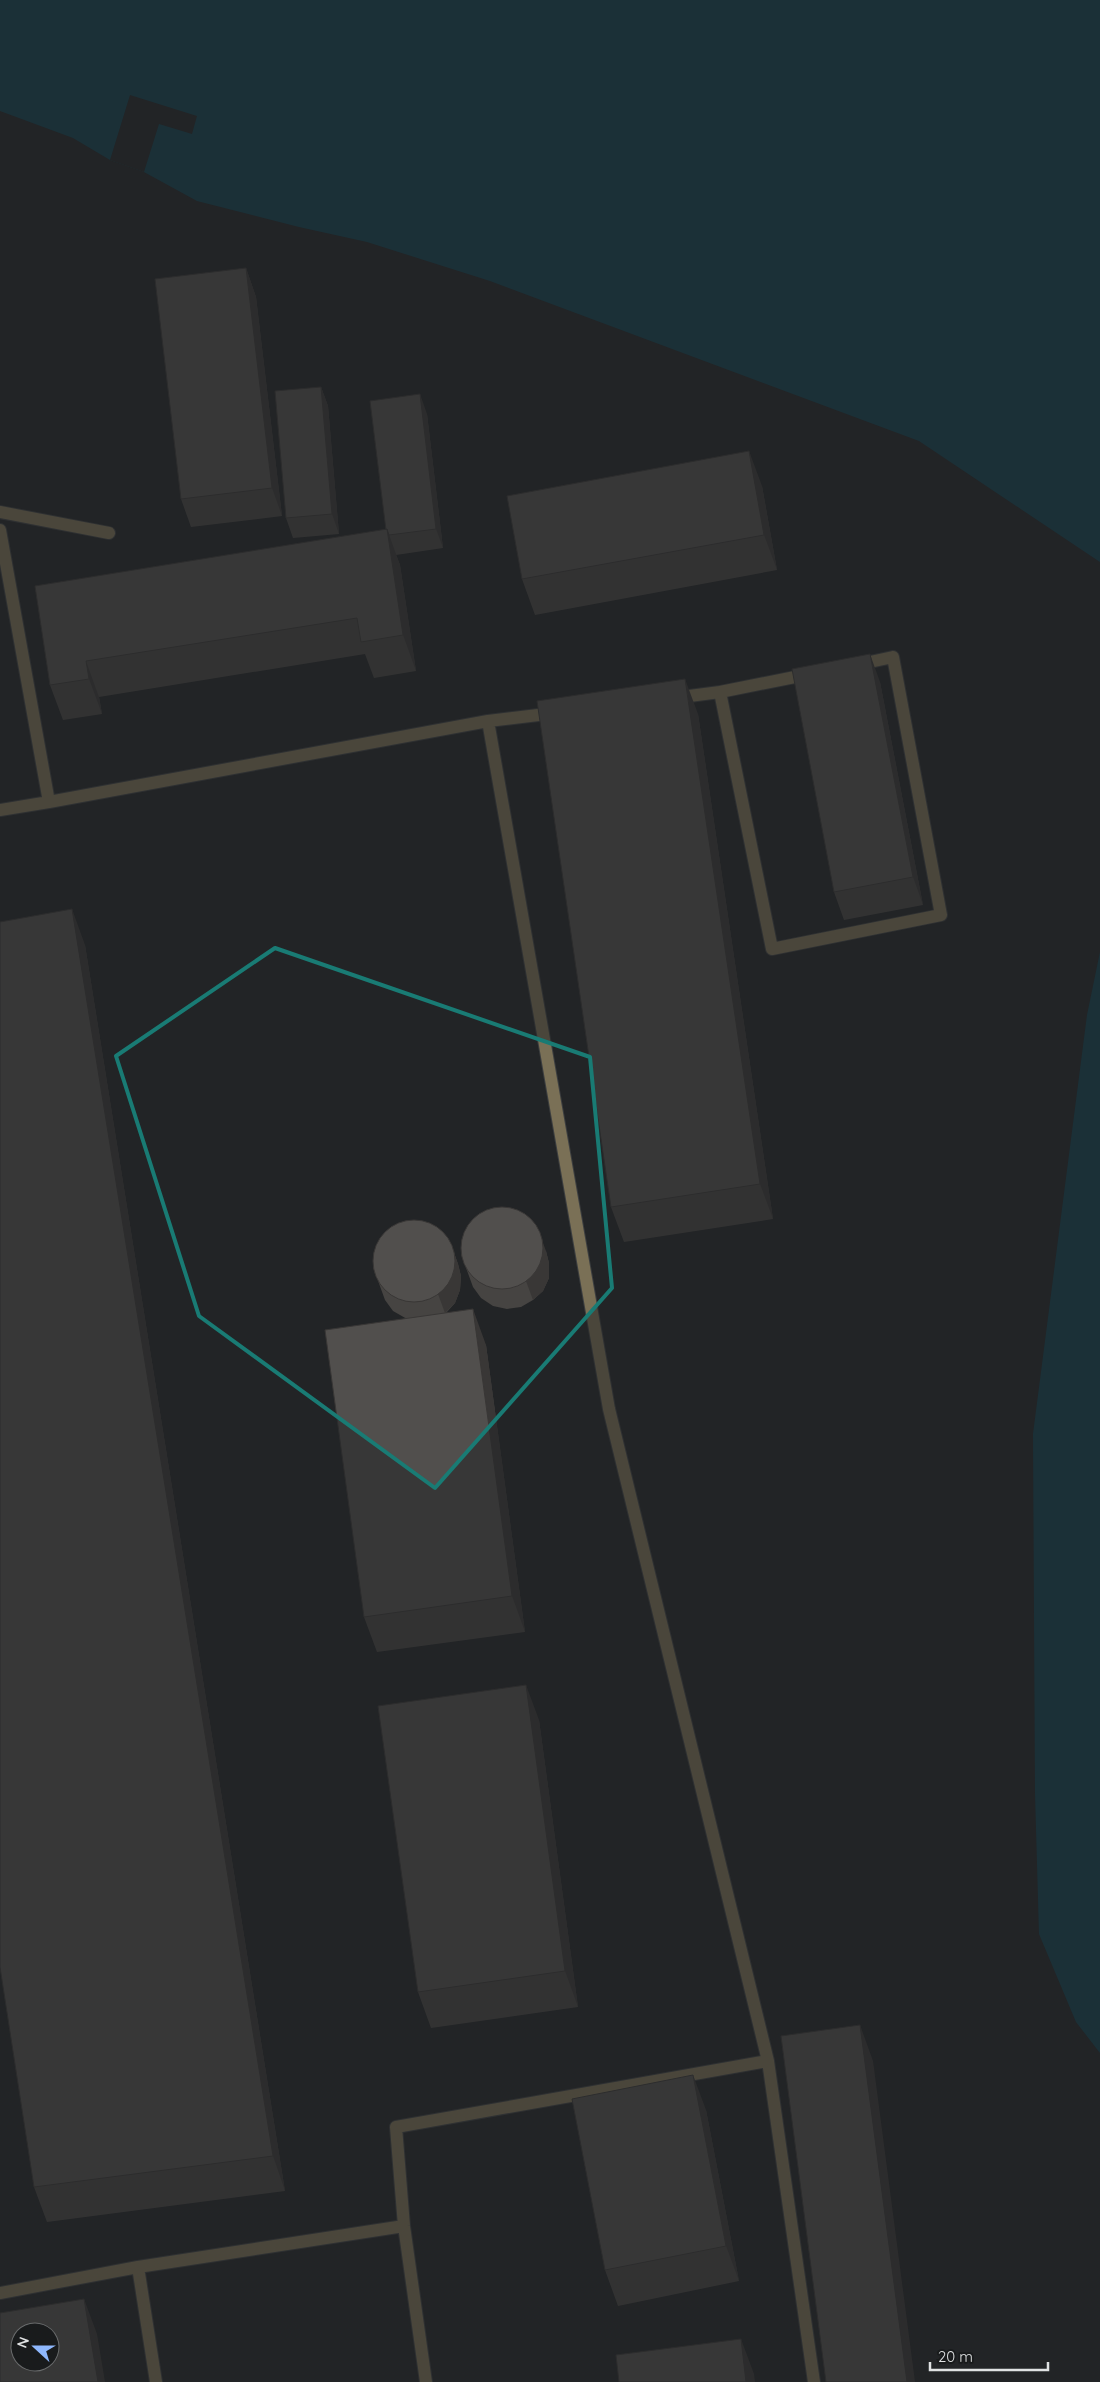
<svg xmlns="http://www.w3.org/2000/svg" width="1100" height="2382" font-family="Quicksand,sans-serif">
<style>
.water{fill:#123f4d}
.pier{fill:#222426}
.lines{fill:none;stroke-linecap:round;stroke-linejoin:round}
.minor-casing{stroke:#3d3f40;stroke-width:14}
.minor{stroke:#7a7056;stroke-width:12}
.wall{fill:#464442}
.shaded-wall{fill:#393736}
.building{fill:#514f4d;stroke:#393736;fill-rule:evenodd}
.marked{fill:none;stroke:#197b74;stroke-width:4;stroke-linejoin:round}
</style>
<rect width="100%" height="100%" fill="#222426"/>
<!-- water -->
<path class="water" d="M0,0h1100v562l-181,-121 -429,-160 -123,-39 -68,-15 -102,-26 -53,-29 -34,-12 -37,-22 -73,-27z
M1100,952v1101l-24,-31 -37,-88 -4,-141 -2,-359 54,-419z"/>
<!-- pier -->
<path class="pier" d="M130,95l67,21 -5,18 -33,-10 -15,48 -34,-12z"/>
<g class="lines">
<!-- minor casing -->
<g class="minor-casing">
<path id="minor" d="M0,512l109,21
M0,530l49,272 439,-81 121,688 159,652 46,321
M720,692l52,257 169,-34 -48,-258 -37,8
M674,698l46,-6 90,-18
M488,721l67,-8
M0,810l49,-8
M138,2267l18,115
M0,2293l138,-26 266,-41
M426,2382l-22,-156 -8,-99 372,-66"/>
</g>
<!-- minor -->
<use href="#minor" class="minor"/>
</g>
<!-- wall -->
<path class="wall" d="M246,268l10,29 26,219 -91,11 -10,-28z
M321,387l7,19 11,128 -46,4 -7,-20z
M427,414l16,134 -47,7 4,10 16,106 -42,7 -9,-24 -266,43 3,17 -39,6 -13,-35 -15,-99 351,-56z
M762,486l15,84 -242,45 -13,-36z
M880,682l43,223 -79,15 -10,-28z
M698,714l75,505 -149,23 -13,-35z
M85,945l200,1246 -238,31 -13,-35z
M451,1244l7,20 3,12 -1,14 -5,13 -9,10 40,32 39,287 -148,20 -13,-35 43,-298 -14,-8 -8,-11 -12,-33z
M546,1251l3,12v15l-6,13 -10,9 -12,7 -14,2 -14,-3 -12,-8 -8,-11 -12,-33z
M539,1720l39,287 -147,21 -13,-36z
M706,2110l33,171 -121,25 -13,-36z"/>
<!-- shaded-wall -->
<path class="shaded-wall" d="M246,268l10,29 26,219 -10,-28z
M321,387l7,19 11,128 -7,-20z
M420,394l7,20 16,134 -7,-19z
M749,451l13,35 15,84 -13,-35z
M387,529l13,36 16,106 -13,-36z
M870,654l10,28 43,223 -10,-28z
M86,661l13,36 3,17 -13,-35z
M685,679l13,35 75,505 -13,-35z
M72,909l13,36 200,1246 -12,-35z
M539,1232l7,19 3,12v15l-6,13 -10,9 -7,-19z
M451,1244l7,20 3,12 -1,14 -5,13 -10,10 -7,-19z
M473,1309l13,36 39,287 -13,-36z
M526,1685l13,35 39,287 -13,-36z
M860,2025l13,36 42,321h-8z
M693,2075l13,35 33,171 -13,-35z
M84,2299l13,35 8,48h-7z
M741,2339l13,35 1,8h-9z"/>
<!-- building -->
<path class="building" d="M246,268l26,220 -91,11 -26,-220z
M321,387l11,127 -46,4 -11,-127z
M420,394l16,135 -47,6 -2,-6 -1,1 -16,-129z
M749,451l15,84 -242,44 -15,-83z
M387,529l16,106 -42,7 -4,-24 -271,43 3,18 -39,6 -15,-99z
M870,654l43,223 -79,15 -42,-223z
M685,679l75,505 -149,23 -74,-506z
M72,909l201,1247 -239,31 -34,-220v-1045z
M461 1248a41 41 0 1 1 82 0a41 41 0 1 1-82 0Z
M373 1261a41 41 0 1 1 82 0a41 41 0 1 1-82 0Z
M473,1309l39,287 -148,21 -39,-287z
M526,1685l39,286 -147,21 -40,-286z
M860,2025l47,357h-81l-45,-346z
M693,2075l33,171 -121,24 -33,-171z
M84,2299l14,83h-98v-69zM20,2332h30v30h-30z
M741,2339l5,43h-127l-3,-27z"/>
<!-- marked area -->
<path d="M0 0H1100V2382H0ZM275,948l315,109 22,231 -177,200 -236,-172 -83,-260z" fill="#222426" fill-opacity=".55" fill-rule="evenodd"/>
<path class="marked" d="M275,948l315,109 22,231 -177,200 -236,-172 -83,-260z"/>
<!-- north arrow -->
<g transform="translate(35 2347) rotate(291)"><circle r="24" fill="#191b1c" stroke="#696b6c"/>
<path d="M0-4L9 19L0 12L-9 19Z" fill="#8fb8fd"/>
<text y="-8" font-size="14" font-weight="bold" text-anchor="middle" fill="#e0e2e3">N</text>
</g>
<!-- scale -->
<path d="M930 2362v8h118v-8" fill="none" stroke="#e0e2e3" stroke-width="2.5"/>
<text x="938" y="2362" font-size="15" fill="#e0e2e3" stroke="#191b1c" stroke-width="4" paint-order="stroke">20 m</text>
</svg>
